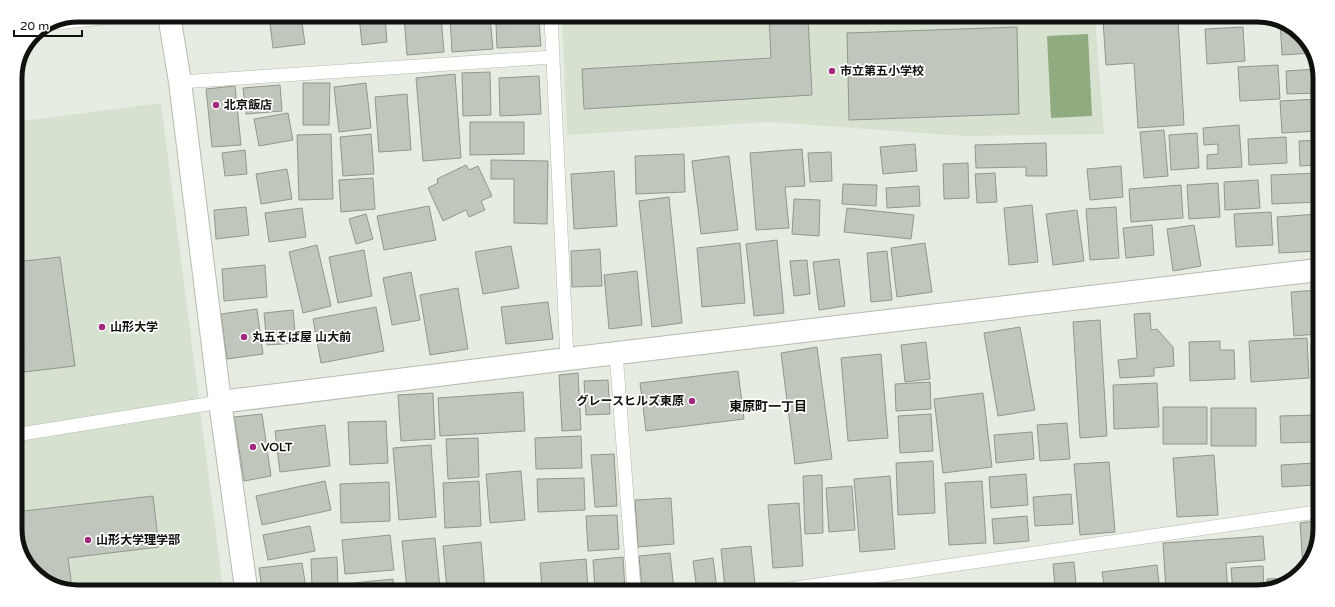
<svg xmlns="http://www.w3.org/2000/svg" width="1335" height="607" font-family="'Varela Round','Noto Sans JP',sans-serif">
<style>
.built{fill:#d7e1d0}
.water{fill:#91ab80}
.building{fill:#c0c6bc;stroke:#92978e}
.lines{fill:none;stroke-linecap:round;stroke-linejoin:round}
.lane-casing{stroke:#b5bbb1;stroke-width:14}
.street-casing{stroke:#b5bbb1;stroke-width:24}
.lane{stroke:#fff;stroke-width:13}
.street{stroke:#fff;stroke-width:22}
.poi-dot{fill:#a3297d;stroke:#fff;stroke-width:1.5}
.labels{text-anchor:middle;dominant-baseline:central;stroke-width:3.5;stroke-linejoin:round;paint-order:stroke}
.poi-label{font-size:12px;font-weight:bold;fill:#10120e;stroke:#fff;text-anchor:start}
.neighbourhood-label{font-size:13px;font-weight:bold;fill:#10120e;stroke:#fff}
.rim{fill:none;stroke:#10120e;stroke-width:5}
</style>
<rect width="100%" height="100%" fill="#e6ece2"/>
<!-- built -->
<path class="built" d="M562,17l533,2 9,115 -140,2 -195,-14 -202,13z
M161,103l62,485 -169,-1 -26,-20 -13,-34v-411z"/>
<!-- water -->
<path class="water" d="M1088,34l4,82 -41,2 -4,-82z"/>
<!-- building -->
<path class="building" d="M269,16h32l4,28 -32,4z
M359,16h26l2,26 -25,3z
M404,16h37l3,36 -37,3z
M450,17h40l3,32 -41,3z
M769,18h39l4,77 -228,14 -2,-40 189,-11z
M1135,19h43l6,106 -46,3 -4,-65 -28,2 -3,-44z
M1280,20l29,23 4,10 -31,2z
M539,22l2,24 -44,2 -1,-24z
M1017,27l2,87 -170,6 -2,-87z
M1243,27l2,34 -38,3 -2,-35z
M1278,65l2,34 -40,2 -2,-34z
M1318,69l2,24 -33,1 -1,-23z
M490,72l1,43 -28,1 -1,-43z
M455,74l6,84 -38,3 -7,-83z
M539,76l2,38 -41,2 -1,-38z
M303,83h27l-1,42h-26z
M366,83l5,45 -32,4 -5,-45z
M280,85l2,26 -36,3 -3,-26z
M235,86l6,59 -29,2 -6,-58z
M407,94l4,56 -32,2 -4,-55z
M1320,99l-1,32 -37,2 -2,-32z
M288,113l5,27 -34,6 -5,-27z
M470,122h54v32l-54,1z
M1239,125l3,42 -35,2v-14l11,-1v-10l-14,1 -1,-17z
M1164,130l4,46 -24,2 -4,-46z
M1197,133l2,35 -28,2 -2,-35z
M331,134l2,65 -34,1 -2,-65z
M371,134l3,40 -31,2 -3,-39z
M1286,137l1,26 -38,2 -1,-26z
M1319,140v25l-19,1 -1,-25z
M1046,143l1,33h-21v-9l-50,1 -1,-23z
M915,144l2,27 -34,3 -3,-27z
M802,149l3,37 -20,1 4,41 -33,2 -6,-77z
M245,150l2,24 -22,2 -3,-23z
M831,152l1,29 -22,1 -2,-29z
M684,154l1,38 -49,2 -1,-38z
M729,156l9,74 -37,4 -9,-73z
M491,160l57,1 -1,63 -33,-1v-44h-23z
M968,163l1,35 -25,1 -1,-35z
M466,165l3,5 9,-4 14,30 -11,5 4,9 -16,7 -3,-7 -23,11 -15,-33 10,-5 -1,-4z
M1121,166l2,31 -33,3 -3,-31z
M287,169l5,30 -31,5 -5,-30z
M614,171l3,55 -43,3 -3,-55z
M995,173l2,29 -20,1 -2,-29z
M1319,173v29l-47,2 -1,-29z
M373,178l2,31 -34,3 -2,-32z
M1258,180l2,28 -35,2 -1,-28z
M1218,183l2,34 -31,2 -2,-34z
M843,184l34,1 -1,21 -34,-2z
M1181,185l2,33 -52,4 -2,-33z
M919,186l1,20 -33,2 -1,-20z
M669,197l13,126 -30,4 -13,-126z
M794,199l26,1 -1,36 -27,-2z
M1032,205l6,57 -29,3 -5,-57z
M429,206l7,34 -52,10 -7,-34z
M246,207l3,28 -33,4 -2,-29z
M1116,207l3,51 -29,2 -4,-51z
M302,208l4,29 -37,5 -4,-29z
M847,208l67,7 -3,24 -67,-7z
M1077,210l7,51 -31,4 -7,-51z
M1271,212l2,33 -37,2 -2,-33z
M366,214l7,25 -17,5 -7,-25z
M1318,214v37l-39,2 -2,-36z
M1152,225l2,30 -28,3 -3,-30z
M1194,225l7,41 -28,5 -6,-42z
M777,240l7,73 -30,3 -8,-72z
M740,243l5,60 -43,4 -5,-59z
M925,243l7,49 -35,5 -6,-49z
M317,245l14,61 -28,7 -14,-61z
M511,246l8,42 -36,6 -8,-42z
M600,249l2,37 -30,1 -1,-36z
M364,250l8,46 -34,7 -9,-46z
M887,251l5,49 -21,2 -4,-49z
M60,257l15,109 -60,7v-20l9,-1 -9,-69v-21z
M839,259l6,47 -26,4 -6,-48z
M807,260l3,34 -16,2 -4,-35z
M265,265l2,32 -43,4 -2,-32z
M637,271l5,54 -33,4 -5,-54z
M411,272l9,48 -28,5 -9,-47z
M458,288l10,61 -38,6 -10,-60z
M1318,290l-1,44 -23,2 -3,-44z
M548,302l5,37 -47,5 -5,-37z
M376,307l8,44 -63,12 -8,-44z
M257,309l6,45 -36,5 -6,-45z
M293,310l3,33 -29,2 -3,-32z
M1150,313l1,17 6,-1 16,18 1,19 -20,2v8l-34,2 -2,-18 19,-2 -3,-44z
M1100,320l7,116 -27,2 -7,-116z
M1020,327l15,83 -37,6 -14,-83z
M1307,338l2,40 -58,4 -2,-41z
M1220,341v9h14l1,29 -45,2 -1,-39z
M926,342l4,37 -25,3 -4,-37z
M1311,345h6v31h-5z
M817,347l15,112 -37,5 -14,-111z
M881,354l7,84 -40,3 -7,-83z
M738,371l6,48 -98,12 -6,-48z
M578,373l3,57 -19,1 -3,-56z
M608,380l2,34 -24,1 -2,-34z
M930,382l1,27 -35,2 -1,-27z
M1157,383l2,44 -45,2 -1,-44z
M523,392l2,39 -85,5 -2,-38z
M433,393l2,46 -34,2 -3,-46z
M983,393l9,74 -49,6 -9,-74z
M1163,407h44v37h-44z
M1211,408h45v38h-45z
M262,414l9,62 -27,5 -10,-64z
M931,414l2,37 -33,2 -2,-37z
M1316,415v27l-35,1 -1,-27z
M386,421l2,42 -38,2 -2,-43z
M1067,423l3,36 -30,2 -3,-36z
M325,425l5,41 -50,6 -5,-41z
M1032,432l2,27 -38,4 -2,-28z
M581,436l1,32 -46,1 -1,-31z
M478,438l1,39 -31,2 -2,-40z
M431,445l5,72 -37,3 -6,-72z
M614,454l3,52 -22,1 -4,-52z
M1214,455l4,60 -41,2 -4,-59z
M933,461l2,52 -37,2 -2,-52z
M1109,462l6,70 -35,3 -6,-71z
M1314,463l1,22 -33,2 -1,-22z
M521,471l4,49 -35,3 -4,-49z
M1026,474l2,31 -37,3 -2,-31z
M822,475l1,58 -18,1 -2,-58z
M890,476l5,73 -35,3 -6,-73z
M584,478l1,32 -47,2 -1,-33z
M325,481l6,29 -69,15 -6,-29z
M479,481l2,45 -36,2 -2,-45z
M982,481l4,62 -37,2 -4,-62z
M389,482l1,39 -49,2 -1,-39z
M852,486l3,44 -26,2 -3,-44z
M1071,494l2,30 -38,2 -2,-29z
M153,496l6,51 -91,11 4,29h-18l-26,-20 -13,-34v-21z
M671,498l3,46 -36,3 -3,-47z
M799,503l4,63 -30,2 -5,-63z
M617,515l2,34 -31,2 -2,-35z
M1027,516l2,25 -35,3 -2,-25z
M1315,521v32l-12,14 -3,-44z
M310,526l5,25 -47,9 -5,-25z
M390,535l4,35 -49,4 -3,-34z
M1263,536l2,24 -39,3 2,29h-62l-3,-49z
M435,538l5,51h-33l-5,-48z
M481,542l4,47h-38l-4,-43z
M751,546l4,39 -30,4 -4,-40z
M670,553l4,37 -32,-1 -3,-33z
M337,557l1,31h-26l-1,-29z
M623,557l2,32h-30l-2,-29z
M713,558l4,31 -20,1 -4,-29z
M586,559l2,30h-46l-2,-26z
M1074,562l2,22 -21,2 -2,-22z
M302,563l4,25h-44l-3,-20z
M1157,565l3,27 -55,-1 -3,-19z
M1263,566l1,24 -7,2h-24l-2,-24z
M1294,578l-2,3 -25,8v-10z
M393,579l1,9h-40v-5z
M929,588v3h-29v-1z
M976,588l1,3h-33v-2z"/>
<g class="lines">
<!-- lane casing -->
<g class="lane-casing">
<path id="lane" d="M551,17l16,342
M58,23l71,-8
M180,82l373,-25
M616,353l18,236
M15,435l205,-33
M782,590l534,-78"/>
</g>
<!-- street casing -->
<g class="street-casing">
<path id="street" d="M169,15l11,67 40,320 26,186
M220,402l347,-43 751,-89"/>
</g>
<!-- lane -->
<use href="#lane" class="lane"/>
<!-- street -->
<use href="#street" class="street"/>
</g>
<!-- markers -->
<g class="poi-dot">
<circle cx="832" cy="71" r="4"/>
<circle cx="216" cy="105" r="4"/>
<circle cx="102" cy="327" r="4"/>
<circle cx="244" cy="337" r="4"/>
<circle cx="692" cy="401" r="4"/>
<circle cx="253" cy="447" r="4"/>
<circle cx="88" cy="540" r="4"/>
</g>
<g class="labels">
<!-- poi labels -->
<g class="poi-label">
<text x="840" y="71">市立第五小学校</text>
<text x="224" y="105">北京飯店</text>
<text x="110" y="327">山形大学</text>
<text x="252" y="337">丸五そば屋 山大前</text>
<text x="684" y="401" text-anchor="end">グレースヒルズ東原</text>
<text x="261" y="447">VOLT</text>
<text x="96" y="540">山形大学理学部</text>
</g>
<!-- neighbourhood labels -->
<g class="neighbourhood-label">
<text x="768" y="407">東原町一丁目</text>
</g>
</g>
<!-- crop -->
<path d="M0 0H1335V607H0ZM78 22H1257A56 56 0 0 1 1313 78V529A56 56 0 0 1 1257 585H78A56 56 0 0 1 22 529V78A56 56 0 0 1 78 22Z" fill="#fff" fill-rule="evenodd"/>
<path class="rim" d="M78 22H1257A56 56 0 0 1 1313 78V529A56 56 0 0 1 1257 585H78A56 56 0 0 1 22 529V78A56 56 0 0 1 78 22Z"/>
<!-- scale -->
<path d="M14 30v6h68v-6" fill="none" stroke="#10120e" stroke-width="2"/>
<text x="20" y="30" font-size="12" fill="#10120e" stroke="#ffffff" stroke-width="3" paint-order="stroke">20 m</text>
</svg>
